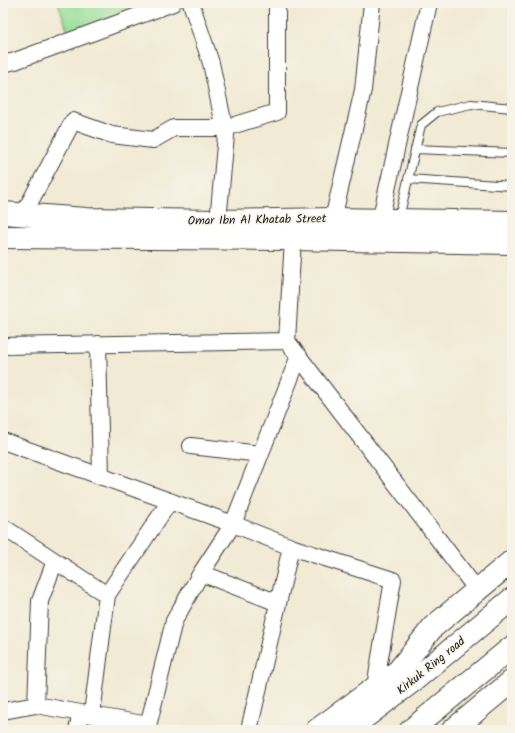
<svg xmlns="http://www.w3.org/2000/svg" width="515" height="733" font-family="Kalam,sans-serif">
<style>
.green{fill:#98df98;stroke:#5a7e5a}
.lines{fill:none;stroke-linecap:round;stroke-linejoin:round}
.service-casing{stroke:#3c3b38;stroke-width:10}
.minor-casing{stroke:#3c3b38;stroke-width:18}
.secondary-casing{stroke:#3c3b38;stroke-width:24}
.primary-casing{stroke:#3c3b38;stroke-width:24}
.trunk-casing{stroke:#3c3b38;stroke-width:24}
.service{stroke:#fff;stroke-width:8}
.minor{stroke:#fff;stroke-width:16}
.secondary{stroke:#fff;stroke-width:22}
.primary{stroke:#fff;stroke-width:22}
.trunk{stroke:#fff;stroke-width:22}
.labels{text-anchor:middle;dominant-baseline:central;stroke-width:3;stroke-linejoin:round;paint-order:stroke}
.street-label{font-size:12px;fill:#1c1c1c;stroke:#f7f3e8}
</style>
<rect width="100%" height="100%" fill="#f7f3e8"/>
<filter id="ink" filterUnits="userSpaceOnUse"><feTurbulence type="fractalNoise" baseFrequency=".025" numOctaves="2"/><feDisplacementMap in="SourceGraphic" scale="8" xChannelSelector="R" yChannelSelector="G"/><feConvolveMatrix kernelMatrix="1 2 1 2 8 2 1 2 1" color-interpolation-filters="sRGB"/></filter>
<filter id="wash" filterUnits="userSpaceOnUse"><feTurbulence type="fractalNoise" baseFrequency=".012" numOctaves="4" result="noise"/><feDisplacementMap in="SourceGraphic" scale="16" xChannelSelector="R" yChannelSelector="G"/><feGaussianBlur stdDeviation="0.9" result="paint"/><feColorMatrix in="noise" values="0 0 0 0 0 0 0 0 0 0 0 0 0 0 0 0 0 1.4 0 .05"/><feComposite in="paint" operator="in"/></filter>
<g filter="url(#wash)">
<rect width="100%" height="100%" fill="#f1ead4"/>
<!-- green -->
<path class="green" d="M58,3h95l-85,29z"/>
</g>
<g filter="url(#ink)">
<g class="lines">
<!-- service casing -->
<g class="service-casing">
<path id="service" d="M415,149l97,4
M408,179l104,7
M399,218l22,-93 16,-13 34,-8 41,4"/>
</g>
<!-- minor casing -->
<g class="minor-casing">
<path id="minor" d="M191,3l20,60 15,72 -8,86
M3,64l12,-3 158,-58
M23,215l50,-94 39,14 41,5 21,-12h51l52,-16v-109
M333,219l30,-129 9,-87
M380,221l49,-218
M293,239l-6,102 190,249
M98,344l3,133
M3,346l284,-5
M3,441l230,83 58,23 102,33 -18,107
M191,446l70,8
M3,527l104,68
M201,573l77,30
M36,705l4,-104 15,-40
M3,711l33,-6 112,20
M92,714l15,-119 63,-94
M77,730l4,-17
M147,730l27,-109 27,-48 32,-49 66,-168
M249,730l42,-183"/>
</g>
<!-- secondary casing -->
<g class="secondary-casing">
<path id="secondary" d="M317,730l81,-59 35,-44 79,-66
M453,730l59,-49"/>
</g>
<!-- primary casing -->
<g class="primary-casing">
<path id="primary" d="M3,213l83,6 132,2 115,-2 179,3
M3,237l290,2 219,4"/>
</g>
<!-- trunk casing -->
<g class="trunk-casing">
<path id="trunk" d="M348,730l65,-49 99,-82
M411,730l101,-83"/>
</g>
<!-- service -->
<use href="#service" class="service"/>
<!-- minor -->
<use href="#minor" class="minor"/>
<!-- secondary -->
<use href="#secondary" class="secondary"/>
<!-- primary -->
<use href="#primary" class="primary"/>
<!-- trunk -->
<use href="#trunk" class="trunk"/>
</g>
</g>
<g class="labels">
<!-- street labels -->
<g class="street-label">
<text transform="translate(257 220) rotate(-1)">Omar Ibn Al Khatab Street</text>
<text transform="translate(431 666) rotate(-39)">Kirkuk Ring road</text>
</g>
</g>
<!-- margin -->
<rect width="515" height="733" fill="none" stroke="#f7f3e8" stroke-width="16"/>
</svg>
